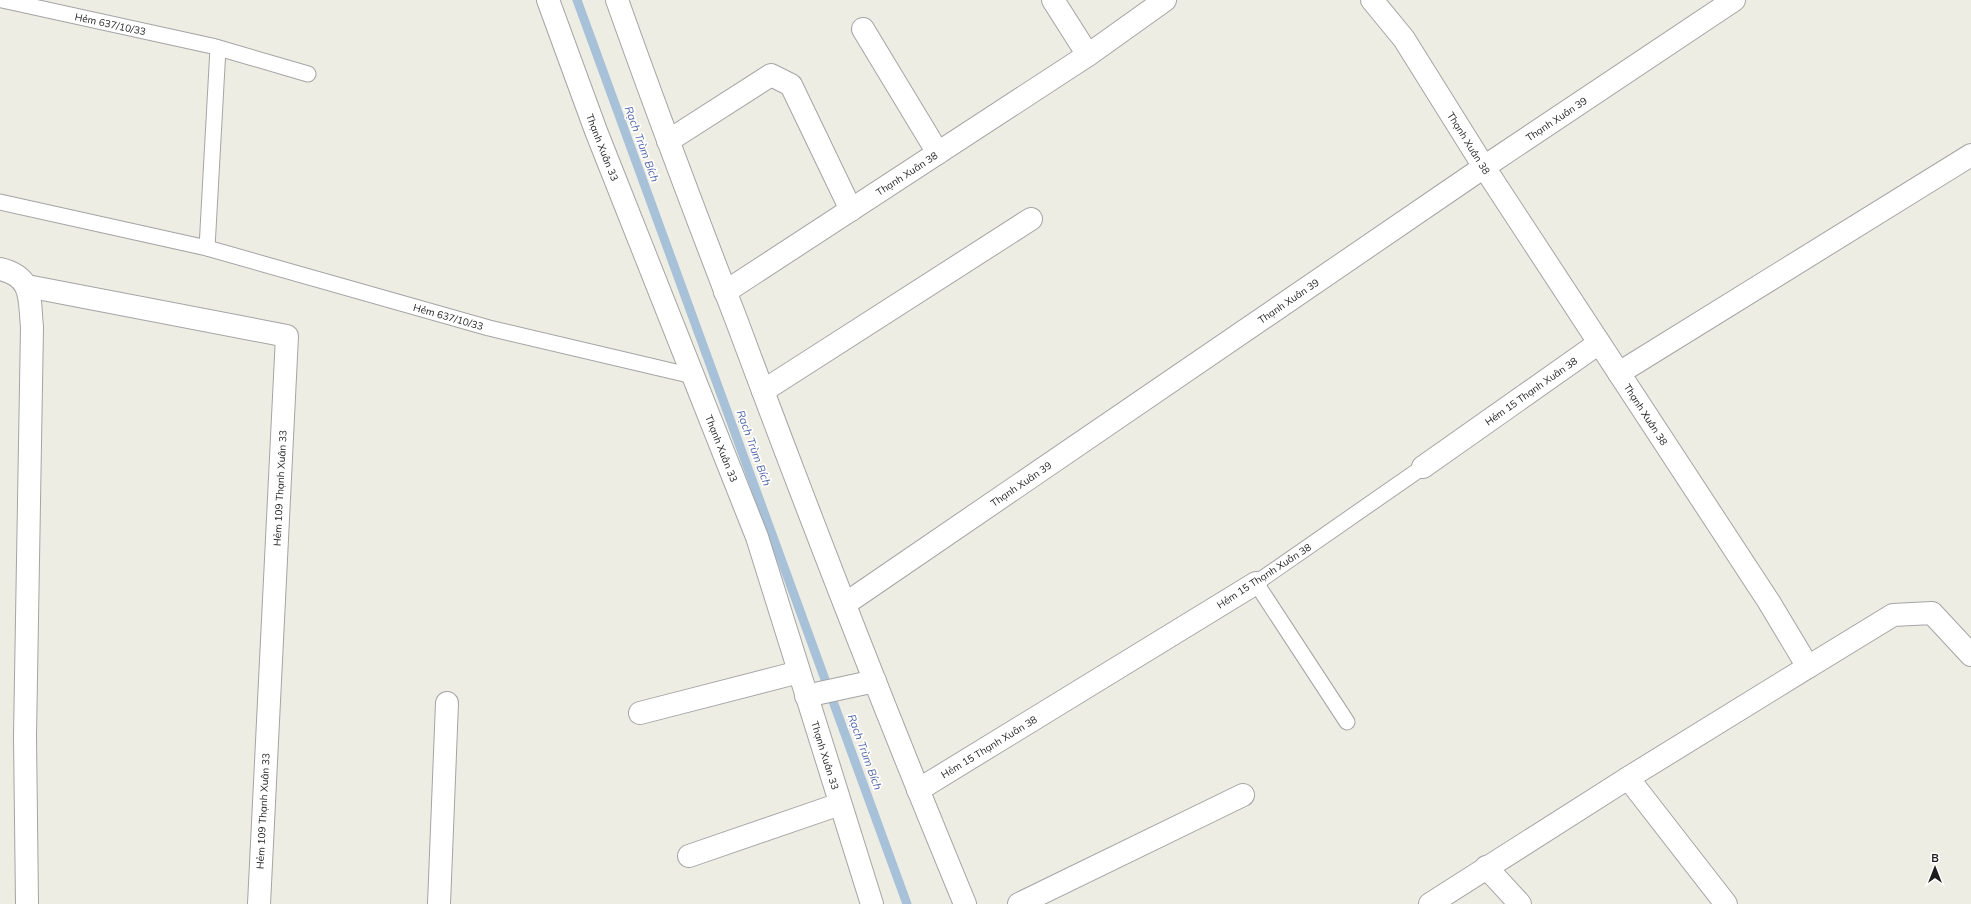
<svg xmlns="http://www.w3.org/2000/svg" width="1971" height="904" font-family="Mulish,sans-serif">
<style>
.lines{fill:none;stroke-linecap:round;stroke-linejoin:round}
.stream{stroke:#a7c1d9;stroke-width:9}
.lane-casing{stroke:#a4a4a4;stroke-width:17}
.street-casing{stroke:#a4a4a4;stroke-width:24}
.lane{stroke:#fff;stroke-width:15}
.street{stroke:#fff;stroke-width:22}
.labels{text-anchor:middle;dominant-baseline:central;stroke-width:3.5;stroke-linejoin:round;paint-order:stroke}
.street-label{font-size:10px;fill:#1d1d1d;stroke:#fff}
.water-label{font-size:11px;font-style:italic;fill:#5065a6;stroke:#fff}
</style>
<rect width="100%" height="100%" fill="#eeede4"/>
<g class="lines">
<path class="stream" d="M577 0 907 904"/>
<g class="lane-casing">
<g id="lane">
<path id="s1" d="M2 0 212 46 308 74"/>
<path id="s2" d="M0 202 207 248 489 328 693 376"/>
<path d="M207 248 218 48"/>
<path d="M1347 722 1256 583 1423 467"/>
</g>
</g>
<g class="street-casing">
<g id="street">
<path id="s3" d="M548 0 596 131 757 537 872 904"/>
<path d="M617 0C655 107 695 213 736 319 809 515 885 711 965 904"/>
<path d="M1053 0 1088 55"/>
<path id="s4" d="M1372 0 1404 39 1484 167 1769 602 1808 667 1893 615 1932 613 1971 655"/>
<path d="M863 29 938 153"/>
<path d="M668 141 771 75 791 85 851 210"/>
<path d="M0 269C34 277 29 299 32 327L25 736 27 904"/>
<path d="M27 286 287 336 259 904"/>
<path id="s5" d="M725 292 1088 55 1165 0"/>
<path d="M1619 373 1971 155"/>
<path d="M763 391 1031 219"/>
<path id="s6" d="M1423 467 1599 343"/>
<path id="s7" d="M845 604 1484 167 1734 0"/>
<path d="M806 696 875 681"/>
<path d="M640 713 799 672"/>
<path d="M1628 778 1726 904"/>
<path id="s8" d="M918 790 1256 583"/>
<path d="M689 856 840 804"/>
<path d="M1486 867 1520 904"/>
<path d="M439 904 447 703"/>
<path d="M1019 904 1243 795"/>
<path d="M1430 904 1628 778 1808 667"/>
</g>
</g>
<use href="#lane" class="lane"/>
<use href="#street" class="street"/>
</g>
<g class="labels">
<g class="street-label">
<text stroke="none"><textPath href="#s1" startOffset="111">Hẻm 637/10/33</textPath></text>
<text stroke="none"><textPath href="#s7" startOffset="861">Thạnh Xuân 39</textPath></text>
<text stroke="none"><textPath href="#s4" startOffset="173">Thạnh Xuân 38</textPath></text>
<text stroke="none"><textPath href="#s3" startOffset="157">Thạnh Xuân 33</textPath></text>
<text stroke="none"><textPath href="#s5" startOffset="217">Thạnh Xuân 38</textPath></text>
<text stroke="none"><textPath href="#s7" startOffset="537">Thạnh Xuân 39</textPath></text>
<text stroke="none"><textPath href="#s2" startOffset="463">Hẻm 637/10/33</textPath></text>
<text stroke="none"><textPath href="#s6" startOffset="132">Hẻm 15 Thạnh Xuân 38</textPath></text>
<text stroke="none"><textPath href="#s4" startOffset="497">Thạnh Xuân 38</textPath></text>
<text stroke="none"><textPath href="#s3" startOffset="481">Thạnh Xuân 33</textPath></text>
<text stroke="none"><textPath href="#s7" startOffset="213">Thạnh Xuân 39</textPath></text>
<text transform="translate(280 488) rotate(-87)">Hẻm 109 Thạnh Xuân 33</text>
<text transform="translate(1264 576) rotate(-33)">Hẻm 15 Thạnh Xuân 38</text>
<text stroke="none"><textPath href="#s8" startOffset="83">Hẻm 15 Thạnh Xuân 38</textPath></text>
<text stroke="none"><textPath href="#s3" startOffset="805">Thạnh Xuân 33</textPath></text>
<text transform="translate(263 811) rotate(-87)">Hẻm 109 Thạnh Xuân 33</text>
</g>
<g class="water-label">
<text transform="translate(642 144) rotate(70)">Rạch Trùm Bích</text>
<text transform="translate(754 448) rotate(70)">Rạch Trùm Bích</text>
<text transform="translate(865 752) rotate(70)">Rạch Trùm Bích</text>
</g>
</g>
<g transform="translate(1935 868)" stroke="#ffffff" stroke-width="3" paint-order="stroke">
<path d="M0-3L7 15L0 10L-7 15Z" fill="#1d1d1d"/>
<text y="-6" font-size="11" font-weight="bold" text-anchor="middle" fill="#1d1d1d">B</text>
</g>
</svg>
